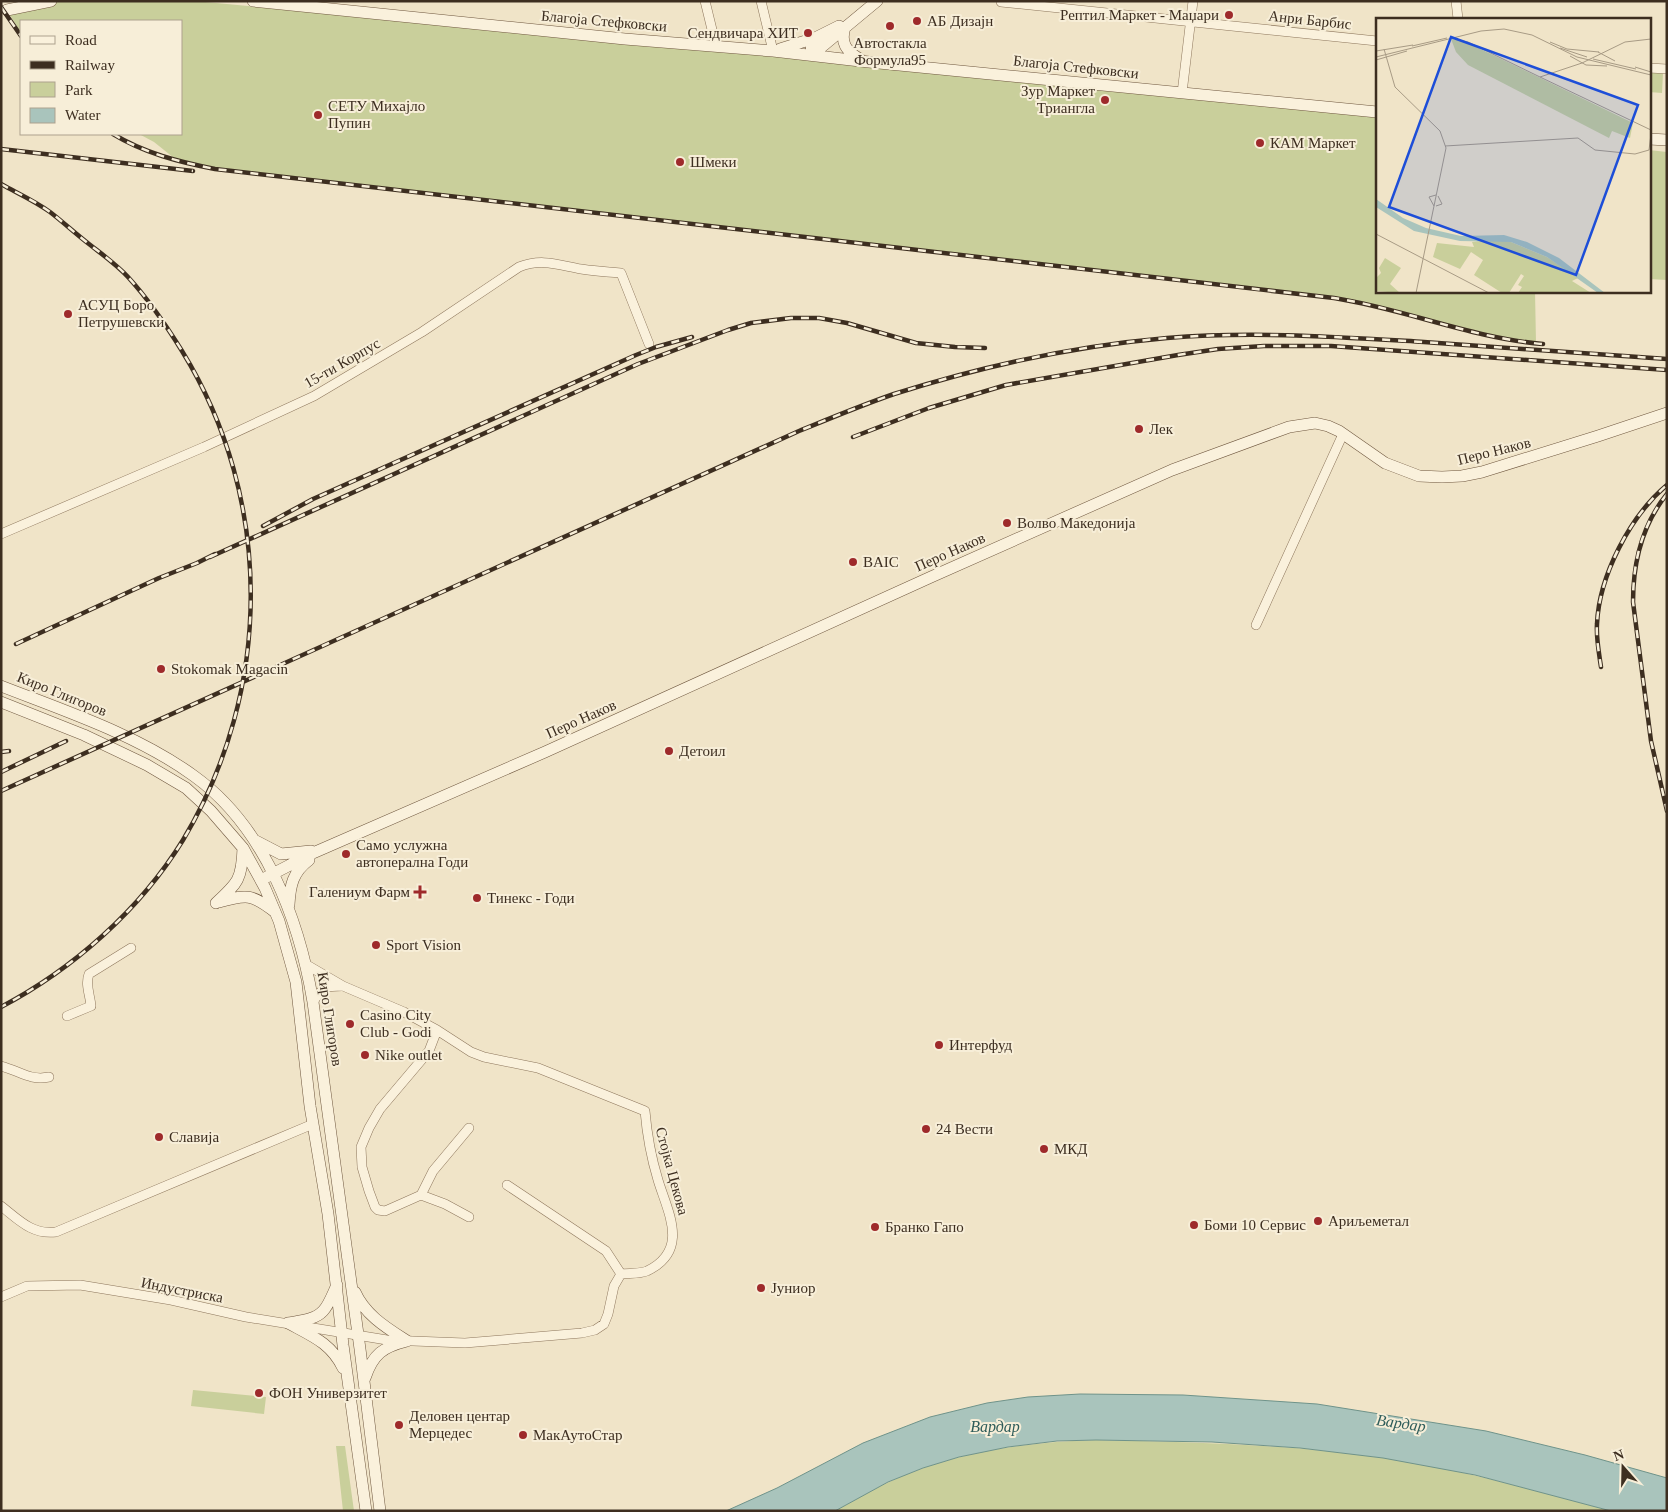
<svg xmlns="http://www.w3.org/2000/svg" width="1668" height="1512" font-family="Georgia,serif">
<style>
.green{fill:#c9cf9b}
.water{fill:#a9c4bc;stroke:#6f938a}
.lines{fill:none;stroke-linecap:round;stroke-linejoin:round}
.street-casing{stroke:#8d765c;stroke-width:10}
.secondary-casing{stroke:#6f573f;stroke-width:12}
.street{stroke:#faf1dc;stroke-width:9}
.secondary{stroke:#faf1dc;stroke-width:11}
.rail-casing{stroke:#3d2e20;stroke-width:4.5}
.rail{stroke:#f7eed8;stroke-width:2.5;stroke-dasharray:8;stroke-linecap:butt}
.poi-dot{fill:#9e2a2b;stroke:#f7eed8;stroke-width:2}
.labels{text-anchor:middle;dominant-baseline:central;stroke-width:4;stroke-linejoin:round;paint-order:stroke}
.poi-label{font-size:15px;fill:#3d2e20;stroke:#f7eed8;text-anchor:start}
.street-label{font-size:15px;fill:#3d2e20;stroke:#f7eed8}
.water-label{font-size:16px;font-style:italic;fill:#2f5d5a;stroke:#f7eed8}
.inset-road{fill:none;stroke:#a89b85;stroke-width:1}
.view{fill:#1d4ed8;fill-opacity:0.15;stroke:#1d4ed8;stroke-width:2.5}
.inset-edge{fill:none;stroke:#3d2e20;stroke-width:2.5}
</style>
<rect width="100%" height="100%" fill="#f0e4c8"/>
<path class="green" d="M51 1H195L1377 112V291H1535L1536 343 1484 335 1376 306 1334 298 260 175 215 169 179 162 154 142 139 134H181V21H21V34L7 10Z
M1649 71 1663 73 1662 93 1649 92Z
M1649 150 1667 152V280L1649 279Z
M193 1390 266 1397 264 1414 191 1406Z
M1096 1440C1192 1442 1288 1444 1383 1458 1460 1469 1536 1491 1611 1511H835C853 1501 871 1490 889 1482 954 1452 1025 1442 1096 1440Z
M336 1446H345L354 1511H343Z"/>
<path class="water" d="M1080 1394 1183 1395 1317 1404 1486 1431 1585 1455 1667 1478V1511H1611L1475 1475 1383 1458 1300 1448 1212 1442 1096 1440 1057 1441 1008 1447 959 1457 923 1468 888 1482 835 1511H726L777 1488 863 1443 930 1417 987 1403 1028 1397Z"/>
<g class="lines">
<g class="street-casing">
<path id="street" d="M705 1 716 46
M761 1 773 51
M1456 1 1458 19
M1001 2 1377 41
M1649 68 1667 69
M1182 93 1193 1
M1 534 204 447 314 396 422 332 519 267C542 258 558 265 581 269 594 271 608 272 621 273L649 344
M1256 625 1343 434
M313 1002C323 987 325 986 342 986
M67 1016 91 1006C90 995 85 984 89 974L131 948
M437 1030 429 1051 380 1109 369 1128 361 1147 362 1167 369 1191 375 1207 378 1210 385 1211 421 1195 433 1171 469 1128
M1 1066C20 1071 30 1081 49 1077
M507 1185 606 1251 621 1274
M421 1195 445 1204 469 1217
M1 1206C19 1220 32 1235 56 1232L313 1124
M1 1297 27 1286 80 1285 171 1300 246 1317 387 1340 465 1343 582 1333 595 1330 604 1324 608 1314 614 1286 621 1274C629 1273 640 1274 647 1271 690 1250 668 1213 658 1180 651 1157 647 1135 645 1111L538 1068 484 1057 471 1052 437 1030 404 1012 343 986 307 965"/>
</g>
<g class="secondary-casing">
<path id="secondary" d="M253 1 625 39 773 51 869 62 1377 112
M7 10 51 1
M845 27C840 43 846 51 860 59
M780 49 815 38
M812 55 877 1
M812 55 811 43 815 38 839 26
M1649 139 1667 140
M1 686C65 711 138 735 194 776 265 827 299 919 313 1002L360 1349 380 1511
M1 702 84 735 147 765 186 788 211 811 243 848 265 888 279 921 296 982 310 1106 328 1214 343 1345 366 1511
M256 841 281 854 311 851
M261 880 313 853 545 752 931 577 1172 470 1289 427 1315 423 1328 426 1339 431 1385 463 1419 476 1442 477 1462 476 1482 472 1598 436 1667 413
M219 902C247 894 252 894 275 912
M216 903C238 883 242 879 243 848
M289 905C290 885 293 872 309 860
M355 1292C365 1315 387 1328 407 1341
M288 1323C312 1336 331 1343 343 1368
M288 1323C299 1321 315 1320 323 1311 329 1305 333 1293 337 1285
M365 1378C373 1354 383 1347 407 1341"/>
</g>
<use href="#street" class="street"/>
<use href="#secondary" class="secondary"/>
<g class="rail-casing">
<path id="rail" d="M1 7 21 36
M113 134C144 153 179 162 215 169L1334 298C1405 309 1471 338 1543 344
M1 149 193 171
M1 184C17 193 35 201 50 212 63 222 76 234 89 244 103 255 117 265 128 277 149 300 166 325 182 351 274 500 273 690 183 840 140 910 73 969 1 1007
M853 437 929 408 1006 385 1178 355 1218 349 1264 346H1331L1667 370
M1667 494C1641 526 1633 563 1633 602L1651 741 1667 811
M263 526 313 499 636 355 656 347 692 337
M210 557 638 364 728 330 751 323 791 318H819L847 323 916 343 955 347 985 348
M16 644 159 578 197 563 215 554
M1601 667C1599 653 1596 638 1597 624 1599 576 1630 516 1667 485
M1 752 9 751
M1 772 66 741
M1 791 799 431C831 418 862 405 894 394 983 366 1074 346 1167 338 1253 331 1338 337 1424 342 1505 348 1586 353 1667 359"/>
</g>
<use href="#rail" class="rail"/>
</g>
<g class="poi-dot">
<circle cx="1229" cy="15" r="5"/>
<circle cx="917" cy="21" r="5"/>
<circle cx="890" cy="26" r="5"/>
<circle cx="808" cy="33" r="5"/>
<circle cx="1105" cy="100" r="5"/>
<circle cx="318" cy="115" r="5"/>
<circle cx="1260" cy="143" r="5"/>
<circle cx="680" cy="162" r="5"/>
<circle cx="68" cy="314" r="5"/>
<circle cx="1139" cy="429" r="5"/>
<circle cx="1007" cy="523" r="5"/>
<circle cx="853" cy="562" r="5"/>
<circle cx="161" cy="669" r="5"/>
<circle cx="669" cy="751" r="5"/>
<circle cx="346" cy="854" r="5"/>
<path d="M417.5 884.5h5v5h5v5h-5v5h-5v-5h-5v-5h5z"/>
<circle cx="477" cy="898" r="5"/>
<circle cx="376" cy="945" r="5"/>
<circle cx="350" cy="1024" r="5"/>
<circle cx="939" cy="1045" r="5"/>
<circle cx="365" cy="1055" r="5"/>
<circle cx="926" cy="1129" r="5"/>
<circle cx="159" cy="1137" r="5"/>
<circle cx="1044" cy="1149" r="5"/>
<circle cx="1318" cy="1221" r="5"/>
<circle cx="1194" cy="1225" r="5"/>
<circle cx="875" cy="1227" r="5"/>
<circle cx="761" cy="1288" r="5"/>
<circle cx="259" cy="1393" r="5"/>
<circle cx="399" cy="1425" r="5"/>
<circle cx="523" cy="1435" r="5"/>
</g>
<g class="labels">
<g class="poi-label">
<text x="1219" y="15" text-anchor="end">Рептил Маркет - Маџари</text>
<text x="927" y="21">АБ Дизајн</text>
<text x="798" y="33" text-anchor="end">Сендвичара ХИТ</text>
<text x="890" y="43" text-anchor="middle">Автостакла<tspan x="890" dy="17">Формула95</tspan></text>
<text x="1095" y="91" text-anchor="end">Зур Маркет<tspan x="1095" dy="17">Триангла</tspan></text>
<text x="328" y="106">СЕТУ Михајло<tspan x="328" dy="17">Пупин</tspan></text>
<text x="1270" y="143">КАМ Маркет</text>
<text x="690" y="162">Шмеки</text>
<text x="78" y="305">АСУЦ Боро<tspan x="78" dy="17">Петрушевски</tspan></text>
<text x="1149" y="429">Лек</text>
<text x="1017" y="523">Волво Македонија</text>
<text x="863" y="562">BAIC</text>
<text x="171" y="669">Stokomak Magacin</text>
<text x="679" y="751">Детоил</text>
<text x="356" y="845">Само услужна<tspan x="356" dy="17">автоперална Годи</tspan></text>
<text x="410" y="892" text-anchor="end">Галениум Фарм</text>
<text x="487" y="898">Тинекс - Годи</text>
<text x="386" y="945">Sport Vision</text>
<text x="360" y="1015">Casino City<tspan x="360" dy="17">Club - Godi</tspan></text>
<text x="949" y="1045">Интерфуд</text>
<text x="375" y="1055">Nike outlet</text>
<text x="936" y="1129">24 Вести</text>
<text x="169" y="1137">Славија</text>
<text x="1054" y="1149">МКД</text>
<text x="1328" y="1221">Ариљеметал</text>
<text x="1204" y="1225">Боми 10 Сервис</text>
<text x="885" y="1227">Бранко Гапо</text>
<text x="771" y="1288">Јуниор</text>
<text x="269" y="1393">ФОН Универзитет</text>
<text x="409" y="1416">Деловен центар<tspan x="409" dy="17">Мерцедес</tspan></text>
<text x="533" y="1435">МакАутоСтар</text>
</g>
<g class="street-label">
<text transform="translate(1310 20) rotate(6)">Анри Барбис</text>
<text transform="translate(604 21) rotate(5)">Благоја Стефковски</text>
<text transform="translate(1076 67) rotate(6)">Благоја Стефковски</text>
<text transform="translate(342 363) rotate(-30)">15-ти Корпус</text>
<text transform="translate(1494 451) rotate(-14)">Перо Наков</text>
<text transform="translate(950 552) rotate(-24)">Перо Наков</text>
<text transform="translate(62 694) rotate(22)">Киро Глигоров</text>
<text transform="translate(581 719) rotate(-24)">Перо Наков</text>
<text transform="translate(330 1019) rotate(81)">Киро Глигоров</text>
<text transform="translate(672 1171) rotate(75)">Стојка Цекова</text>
<text transform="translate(182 1290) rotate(11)">Индустриска</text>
</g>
<g class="water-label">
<text transform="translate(1401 1423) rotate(8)">Вардар</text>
<text x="995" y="1426">Вардар</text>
</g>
</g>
<g transform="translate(1376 18)">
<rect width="275" height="275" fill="#f0e4c8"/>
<path d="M75 21 86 22 257 105 254 120 236 113 233 120 92 47 80 34ZM119 221 135 224 171 239 202 260 196 263 215 275H142L146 269 142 267 148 258 145 256 133 275H126L98 257 107 242 95 234 84 251 57 239 61 225 98 229 96 224ZM9 240 25 250 14 266 24 275 0 273V260L5 255 3 250Z" fill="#c9cf9b"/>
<path d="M0 181 27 200 50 210 85 218 128 217 151 224 183 240 229 275H222L171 239 135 224 84 223 38 213 0 189Z" fill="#a9c4bc"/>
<path class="inset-road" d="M79 21 92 24 164 59M174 24 191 31 223 34M36 28 71 20M184 30 211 39M8 31 19 69 64 113 70 130 40 275M0 33 37 27M222 34 239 43M194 38 210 47 231 48M0 39 105 13 128 11 156 17 201 39 275 57M217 41 260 51M0 42 31 33M259 49 275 54M164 59 275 112M164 59 206 45 249 24 275 21M69 128 202 120 219 132 259 136 273 132 275 116M58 188 53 179 60 177M60 188 66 186 62 178M0 216 113 275"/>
<path class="view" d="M75 19 262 87 200 257 13 189Z"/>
<rect width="275" height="275" class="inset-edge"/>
</g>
<rect width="1668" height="1512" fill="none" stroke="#3d2e20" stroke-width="5"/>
<rect x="20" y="20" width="162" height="115" fill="#f7eed8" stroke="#ada18e"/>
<rect x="30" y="36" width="25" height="8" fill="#faf1dc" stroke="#ada18e"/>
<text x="65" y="45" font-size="15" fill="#3d2e20">Road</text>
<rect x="30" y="61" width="25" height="8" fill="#3d2e20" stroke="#ada18e"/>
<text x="65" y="70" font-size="15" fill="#3d2e20">Railway</text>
<rect x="30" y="82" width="25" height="15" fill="#c9cf9b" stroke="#ada18e"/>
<text x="65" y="95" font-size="15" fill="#3d2e20">Park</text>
<rect x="30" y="108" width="25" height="15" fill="#a9c4bc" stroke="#ada18e"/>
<text x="65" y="120" font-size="15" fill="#3d2e20">Water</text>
<g transform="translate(1623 1467) rotate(340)" stroke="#f7eed8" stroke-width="4" paint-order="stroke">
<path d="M0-4L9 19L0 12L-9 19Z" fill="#3d2e20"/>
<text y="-8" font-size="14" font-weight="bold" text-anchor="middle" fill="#3d2e20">N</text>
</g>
</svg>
